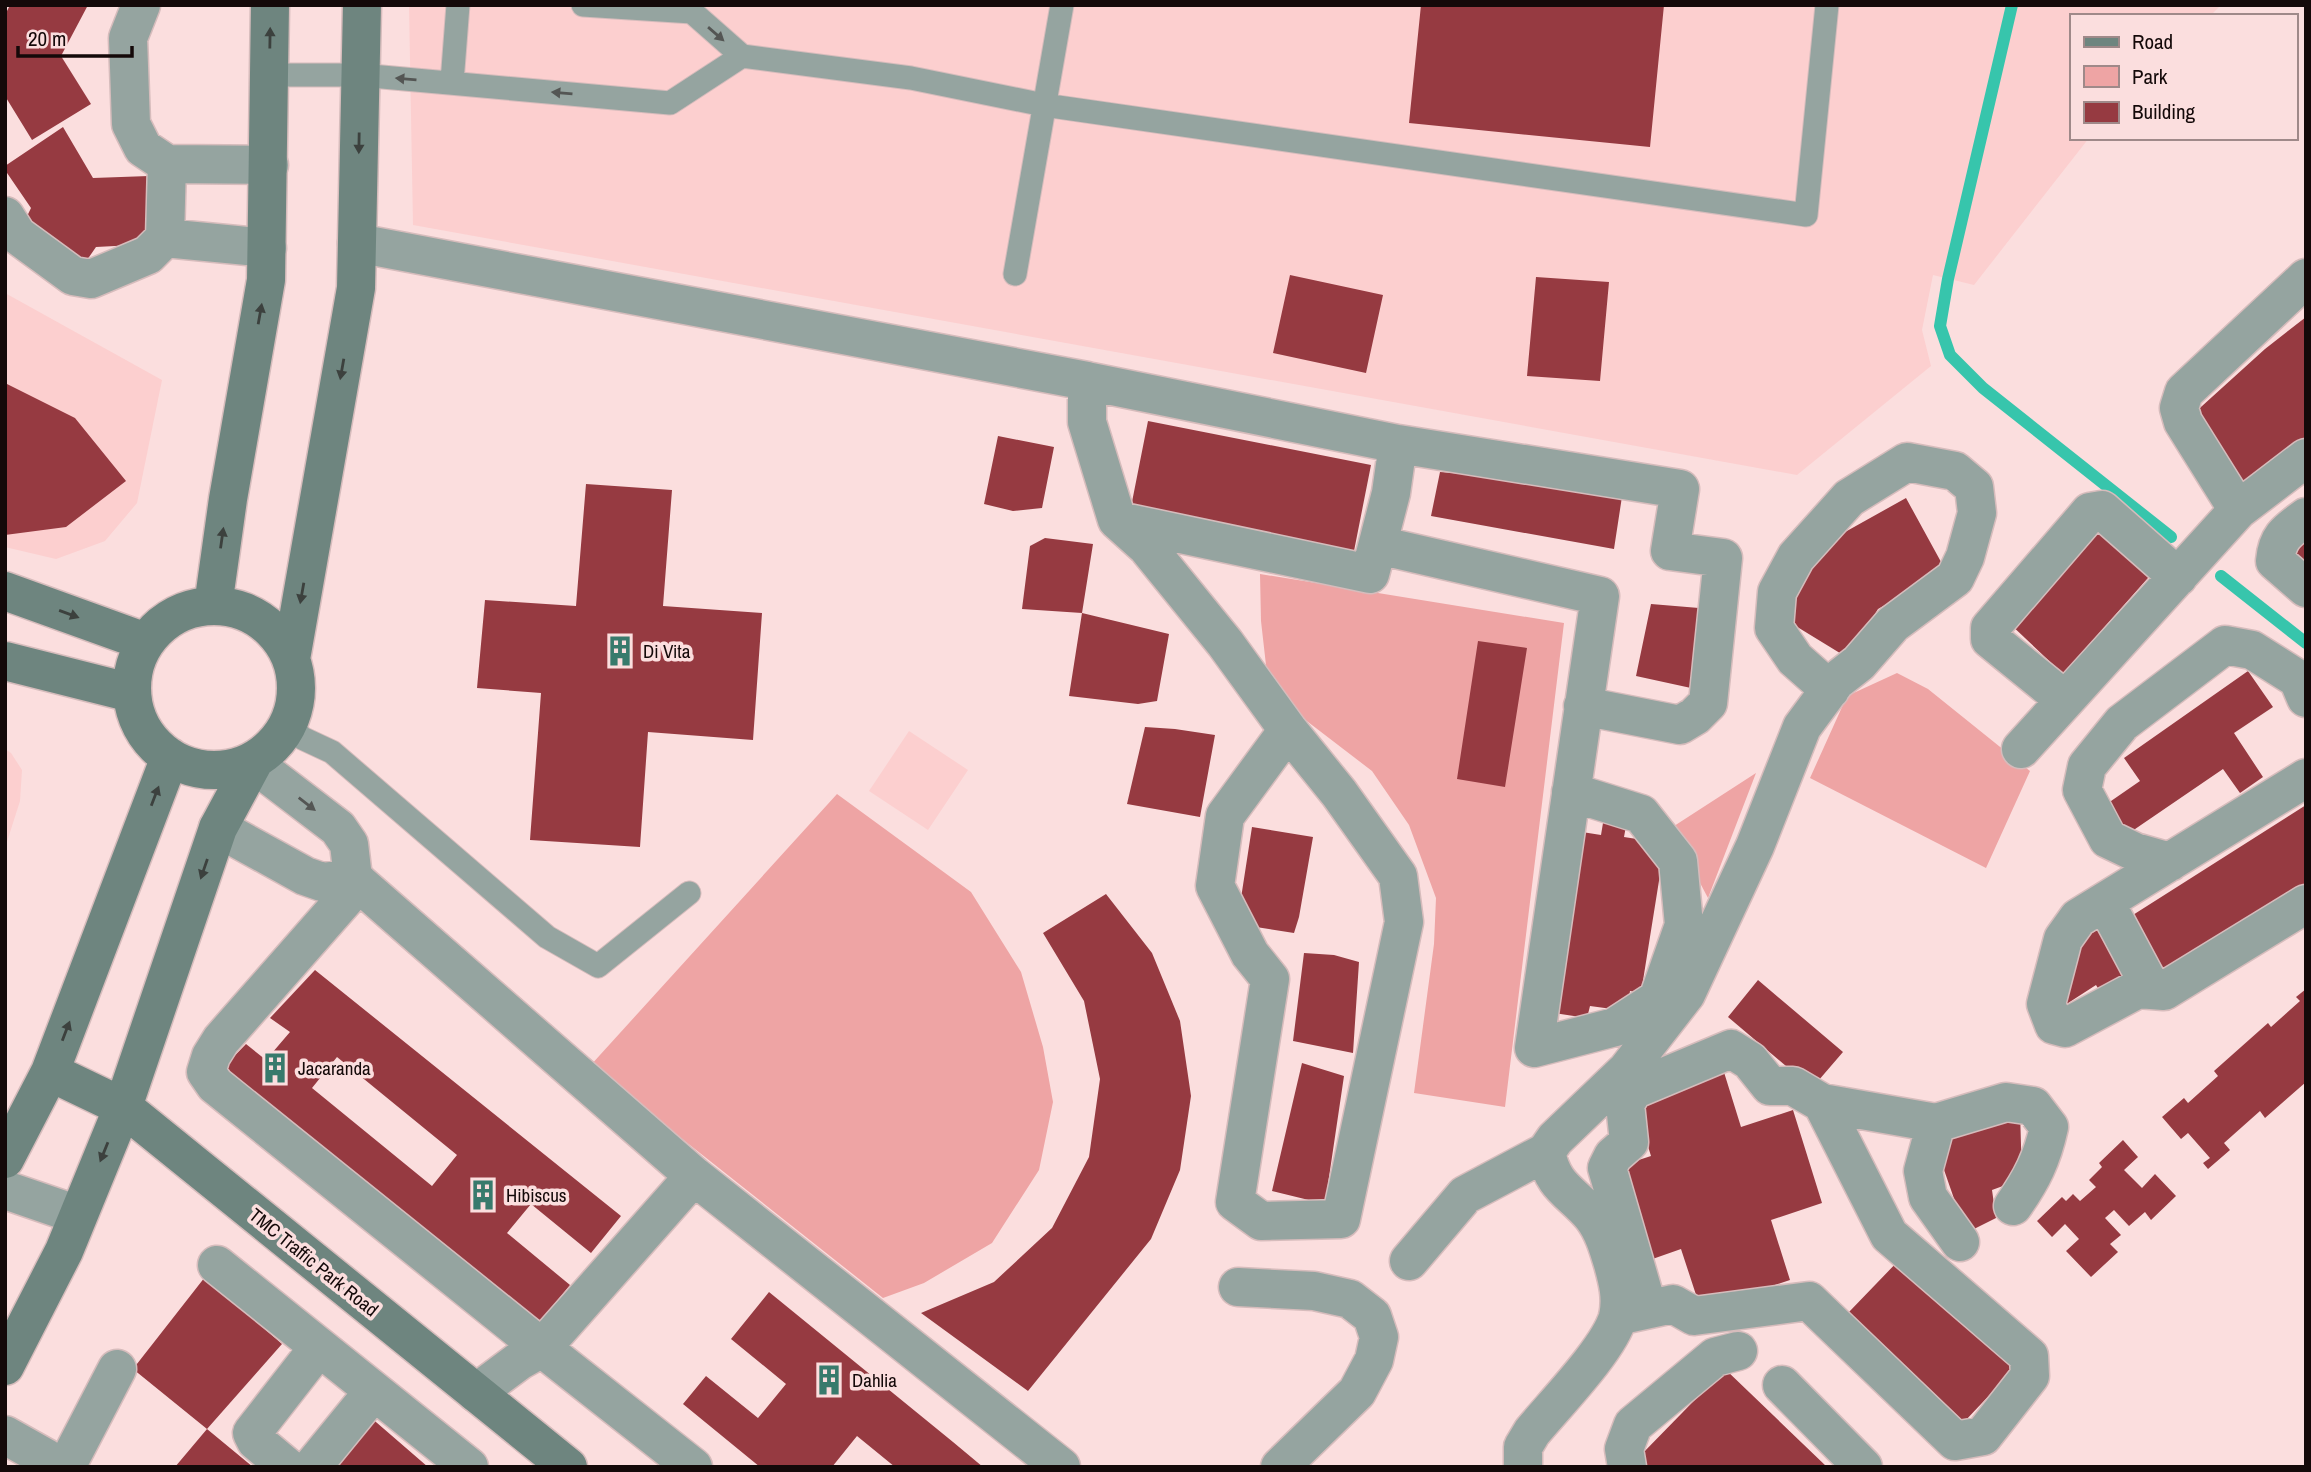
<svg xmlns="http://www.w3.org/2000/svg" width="2311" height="1472" font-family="'Archivo Narrow',sans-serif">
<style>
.built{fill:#fccfcf}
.green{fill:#eea4a4}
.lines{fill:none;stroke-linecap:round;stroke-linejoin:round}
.stream{stroke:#37c5ac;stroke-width:12}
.building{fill:#963a41;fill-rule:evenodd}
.lane-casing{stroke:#d6bcbc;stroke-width:25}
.street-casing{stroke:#d6bcbc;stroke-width:41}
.secondary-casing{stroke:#d6bcbc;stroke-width:41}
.lane{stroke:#95a4a0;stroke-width:23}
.street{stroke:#95a4a0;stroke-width:38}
.secondary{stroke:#6e857f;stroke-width:38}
.oneway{fill:#545654}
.oneway2{fill:#3c413e}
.labels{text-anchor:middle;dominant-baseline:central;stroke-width:7;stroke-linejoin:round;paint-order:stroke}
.poi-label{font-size:19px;fill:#140909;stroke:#fbdede;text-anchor:start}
.street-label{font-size:19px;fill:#140909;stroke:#fbdede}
</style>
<rect width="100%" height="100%" fill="#fbdede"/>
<path class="built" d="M409 5 1402 6 2221 5 2210 16H2071V138H2089L1974 285 1933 275 1922 330 1931 366 1797 475 413 225Z
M5 293 162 380 137 503 105 541 56 559 5 547Z
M909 731 968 770 928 830 869 791Z
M5 749 11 753 22 770 20 801 5 848Z"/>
<path class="green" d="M1260 574 1564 623 1505 1107 1414 1093 1434 944 1436 898 1409 825 1372 771 1295 712 1267 674 1261 621Z
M1897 673 1928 689 2030 771 1986 868 1810 778 1847 696Z
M1756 773 1708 898 1671 828Z
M837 794 971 892 1021 972 1043 1047 1053 1102 1039 1170 992 1243 924 1283 883 1298 590 1066Z"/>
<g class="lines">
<path class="stream" d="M2012 5 1948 279 1940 326 1950 355 1983 388 2171 537
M2221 576 2306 643"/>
</g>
<path class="building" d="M10 5H88L61 56 91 104 32 140 5 96V15Z
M1421 5H1664L1650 147 1409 123Z
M63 127 93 178 149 176 153 244 96 247 78 273 20 231 31 208 5 170V166Z
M1290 275 1383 295 1366 373 1273 353Z
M1536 277 1609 282 1600 381 1527 376Z
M2306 317V450L2246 494 2191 416 2265 349Z
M5 383 75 418 126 481 66 527 5 535Z
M1148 421 1371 465 1354 551 1131 507Z
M998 436 1054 447 1042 508 1013 511 984 504Z
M1440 472 1537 480 1623 490 1614 549 1431 516Z
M586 484 672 490 663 606 762 613 753 740 648 732 640 847 530 840 541 693 477 688 485 600 576 606Z
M1906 498 1946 571 1878 609 1848 658 1781 617 1820 546Z
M2095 521 2155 570 2063 674 2007 621Z
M2306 534V559L2301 564 2288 551Z
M1045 538 1093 544 1082 613 1022 609 1030 546Z
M1651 604 1699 608 1691 688 1636 676Z
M1082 613 1169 634 1157 701 1138 704 1069 696Z
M1478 641 1527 648 1505 787 1457 779Z
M2248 671 2273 707 2234 733 2263 777 2240 793 2223 769 2119 840 2098 810 2140 781 2124 758Z
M1145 727 1175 729 1215 735 1200 817 1127 804Z
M2306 805V888L2163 981 2125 920Z
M1603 823 1626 826 1624 837 1656 842 1653 861 1662 862 1641 993 1630 991 1627 1011 1590 1006 1587 1018 1554 1013 1582 832 1601 835Z
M1252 827 1313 837 1299 917 1294 933 1237 924Z
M1106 894 1152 953 1180 1021 1191 1096 1180 1170 1151 1239 1028 1391 921 1313 994 1282 1052 1228 1089 1157 1100 1079 1084 1001 1043 933Z
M2105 925 2136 977 2102 995 2096 985 2065 1005 2062 952Z
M1304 953 1334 955 1359 962 1353 1053 1293 1041Z
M315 970 621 1216 591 1253 531 1204 507 1233 570 1285 535 1328 217 1074 246 1044 266 1060 290 1032 270 1018ZM337 1057 457 1155 432 1186 312 1088Z
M1758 980 1843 1052 1812 1088 1728 1017Z
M2306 989V1082L2265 1118 2260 1111 2224 1143 2230 1150 2208 1169 2203 1163 2210 1158 2188 1133 2181 1139 2162 1117 2184 1098 2188 1103 2218 1076 2214 1071 2268 1023 2271 1027 2300 1001 2296 997Z
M1302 1063 1344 1076 1325 1204 1272 1191Z
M1723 1069 1741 1127 1793 1110 1822 1203 1771 1220 1790 1280 1701 1310 1681 1249 1644 1262 1614 1168 1651 1156 1633 1098Z
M2020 1111 2022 1179 1992 1190 1996 1218 1966 1233 1935 1144Z
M2123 1140 2138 1157 2124 1170 2142 1188 2155 1174 2176 1196 2151 1220 2145 1212 2129 1226 2114 1210 2105 1218 2121 1235 2110 1244 2118 1252 2091 1277 2066 1251 2079 1239 2065 1224 2052 1237 2037 1221 2062 1197 2066 1201 2073 1194 2080 1201 2096 1187 2089 1180 2102 1167 2099 1163Z
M1902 1257 2016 1367 1964 1422 1849 1312Z
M205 1277 282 1344 207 1429 133 1369Z
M769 1292 953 1442 983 1467H895L857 1436 832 1467H760L683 1404 706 1376 758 1418 786 1384 731 1339Z
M1725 1369 1827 1467H1649L1639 1457Z
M369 1416 428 1467H326Z
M207 1429 253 1467H175Z"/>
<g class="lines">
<g class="lane-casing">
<path id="lane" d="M742 56 911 78 1044 105 1806 215 1827 5
M269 75H360L670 103 742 56 692 12 583 5
M452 82 458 5
M1015 274 1062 5
M288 722 302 738 332 752 547 937 598 966 689 893"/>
</g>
<g class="street-casing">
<path id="street" d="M141 5 128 38 131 124 143 148 167 164 165 238
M167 164 269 165
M5 216 17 235 73 276 91 279 148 255 165 238 267 248
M357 243 1087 381V422L1117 520 1147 547 1225 643 1288 730 1339 793 1398 876 1404 922 1341 1219 1261 1221 1235 1202 1270 979 1250 954 1215 886 1225 816 1288 730
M2306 278 2184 392 2179 408 2183 422 2238 510 2306 458
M1087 381 1398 444 1391 493 1370 574 1119 521
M1398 444 1680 489 1670 551 1723 558 1708 703 1695 716 1680 725 1583 706
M2306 517C2287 531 2277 537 2275 561L2306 588
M1378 545 1600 596 1534 1048 1615 1027 1658 999 1684 925 1678 861 1641 814 1571 792
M2065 700 1990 639V628L2090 512 2102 510 2178 577
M2021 749 2238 510
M253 763 338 828 349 844 353 878 694 1176 542 1348 519 1361 476 1393
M2306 778 2078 918 2063 939 2046 1004 2054 1025 2065 1028 2138 989 2164 991 2306 904
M218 828 305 876 322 882 353 878
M2170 862 2135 852 2108 839 2082 790 2087 766 2122 723 2225 645 2252 650 2298 679 2306 698
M359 883 221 1040 211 1056 206 1072 215 1085 542 1348 693 1467
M2105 902 2152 990
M1822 1103 1936 1123 2006 1102 2033 1106 2049 1127C2042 1159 2032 1179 2013 1206
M1936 1123 1923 1171 1928 1197 1960 1242
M694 1176 1061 1467
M5 1190 78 1215
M1409 1261 1465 1195 1546 1152
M217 1265 469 1467
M1238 1287 1314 1291 1350 1299 1372 1316 1379 1337 1374 1360 1357 1392 1280 1467
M1618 1316 1673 1304 1694 1316 1809 1301 1955 1441 1983 1436 2030 1376 2029 1356 1889 1235 1822 1103 1793 1086H1770L1750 1061 1731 1049 1633 1090 1625 1104 1629 1142 1613 1156 1607 1168 1648 1309
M1782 1385 1863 1467
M5 1435 46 1458 55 1467
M66 1467 117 1369
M287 1467 256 1441 252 1433 319 1347
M312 1467 374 1391
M1523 1467V1447L1532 1432C1555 1404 1609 1349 1618 1317 1622 1298 1618 1282 1613 1264 1608 1247 1603 1230 1592 1216 1571 1191 1553 1188 1546 1152L1555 1139 1627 1070 1686 994 1755 846 1802 727 1836 681 1859 663 1893 624 1955 578 1965 557 1977 513 1974 487 1955 471 1907 462 1849 498 1796 557 1777 592 1774 628 1795 659 1830 690
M1627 1467 1624 1449 1633 1425 1715 1357 1738 1351"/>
</g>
<g class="secondary-casing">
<path id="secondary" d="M5 591 146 642
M213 606 228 499 266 280 270 5
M132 688a82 82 0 1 1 164 0a82 82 0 1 1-164 0Z
M291 659 356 288 362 5
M5 661 132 693
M50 1072 123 1107 568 1467
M5 1159 50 1072 170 757
M5 1366 64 1251 123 1107 218 828 253 763"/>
</g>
<use href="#lane" class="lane"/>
<use href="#street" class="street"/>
<use href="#secondary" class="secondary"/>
</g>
<defs><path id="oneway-solid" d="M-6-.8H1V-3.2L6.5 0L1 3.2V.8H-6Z" transform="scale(1.75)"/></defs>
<g class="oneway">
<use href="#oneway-solid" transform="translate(716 34) rotate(41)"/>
<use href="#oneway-solid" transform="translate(406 79) rotate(-175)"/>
<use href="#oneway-solid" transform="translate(562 93) rotate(-175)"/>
<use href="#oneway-solid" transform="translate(307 804) rotate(38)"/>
</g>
<g class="oneway2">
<use href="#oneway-solid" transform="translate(270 38) rotate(-89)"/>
<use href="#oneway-solid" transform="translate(359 143) rotate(91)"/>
<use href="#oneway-solid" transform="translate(260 314) rotate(-80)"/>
<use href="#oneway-solid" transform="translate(342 369) rotate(100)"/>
<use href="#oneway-solid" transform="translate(222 538) rotate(-82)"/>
<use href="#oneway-solid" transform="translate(302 593) rotate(100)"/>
<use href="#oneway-solid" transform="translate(69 614) rotate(20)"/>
<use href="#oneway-solid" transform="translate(155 796) rotate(-69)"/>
<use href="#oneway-solid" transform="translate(204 869) rotate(109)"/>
<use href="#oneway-solid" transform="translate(66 1031) rotate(-69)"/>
<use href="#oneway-solid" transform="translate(104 1152) rotate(112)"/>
</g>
<defs>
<g id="building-bare" transform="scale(2.415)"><path d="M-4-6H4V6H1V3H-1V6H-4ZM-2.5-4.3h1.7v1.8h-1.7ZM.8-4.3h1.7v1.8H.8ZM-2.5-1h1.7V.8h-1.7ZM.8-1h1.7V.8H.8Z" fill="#387a6c" stroke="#fbdede" stroke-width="2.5" paint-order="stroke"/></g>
</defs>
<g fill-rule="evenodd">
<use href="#building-bare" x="620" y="651"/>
<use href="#building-bare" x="275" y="1068"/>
<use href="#building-bare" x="483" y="1195"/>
<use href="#building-bare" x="829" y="1380"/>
</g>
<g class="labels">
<g class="poi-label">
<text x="643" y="651">Di Vita</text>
<text x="298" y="1068">Jacaranda</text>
<text x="506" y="1195">Hibiscus</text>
<text x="852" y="1380">Dahlia</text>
</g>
<g class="street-label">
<text transform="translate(314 1262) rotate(39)">TMC Traffic Park Road</text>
</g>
</g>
<rect width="2311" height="1472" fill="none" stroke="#140909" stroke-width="14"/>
<rect x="2070" y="14" width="228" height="126" fill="#fbdede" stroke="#9f8989" stroke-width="2"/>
<rect x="2084" y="37" width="35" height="10" fill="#6e857f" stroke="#9f8989" stroke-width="2"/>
<text x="2132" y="49" font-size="21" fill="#140909">Road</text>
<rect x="2084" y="66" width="35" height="21" fill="#eea4a4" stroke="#9f8989" stroke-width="2"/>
<text x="2132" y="84" font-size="21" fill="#140909">Park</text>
<rect x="2084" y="102" width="35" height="21" fill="#963a41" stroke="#9f8989" stroke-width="2"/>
<text x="2132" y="119" font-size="21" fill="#140909">Building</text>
<path d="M18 46v10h114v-10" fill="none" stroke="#140909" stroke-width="3.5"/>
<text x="28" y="46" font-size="21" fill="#140909" stroke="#fbdede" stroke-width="5" paint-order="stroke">20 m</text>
</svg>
